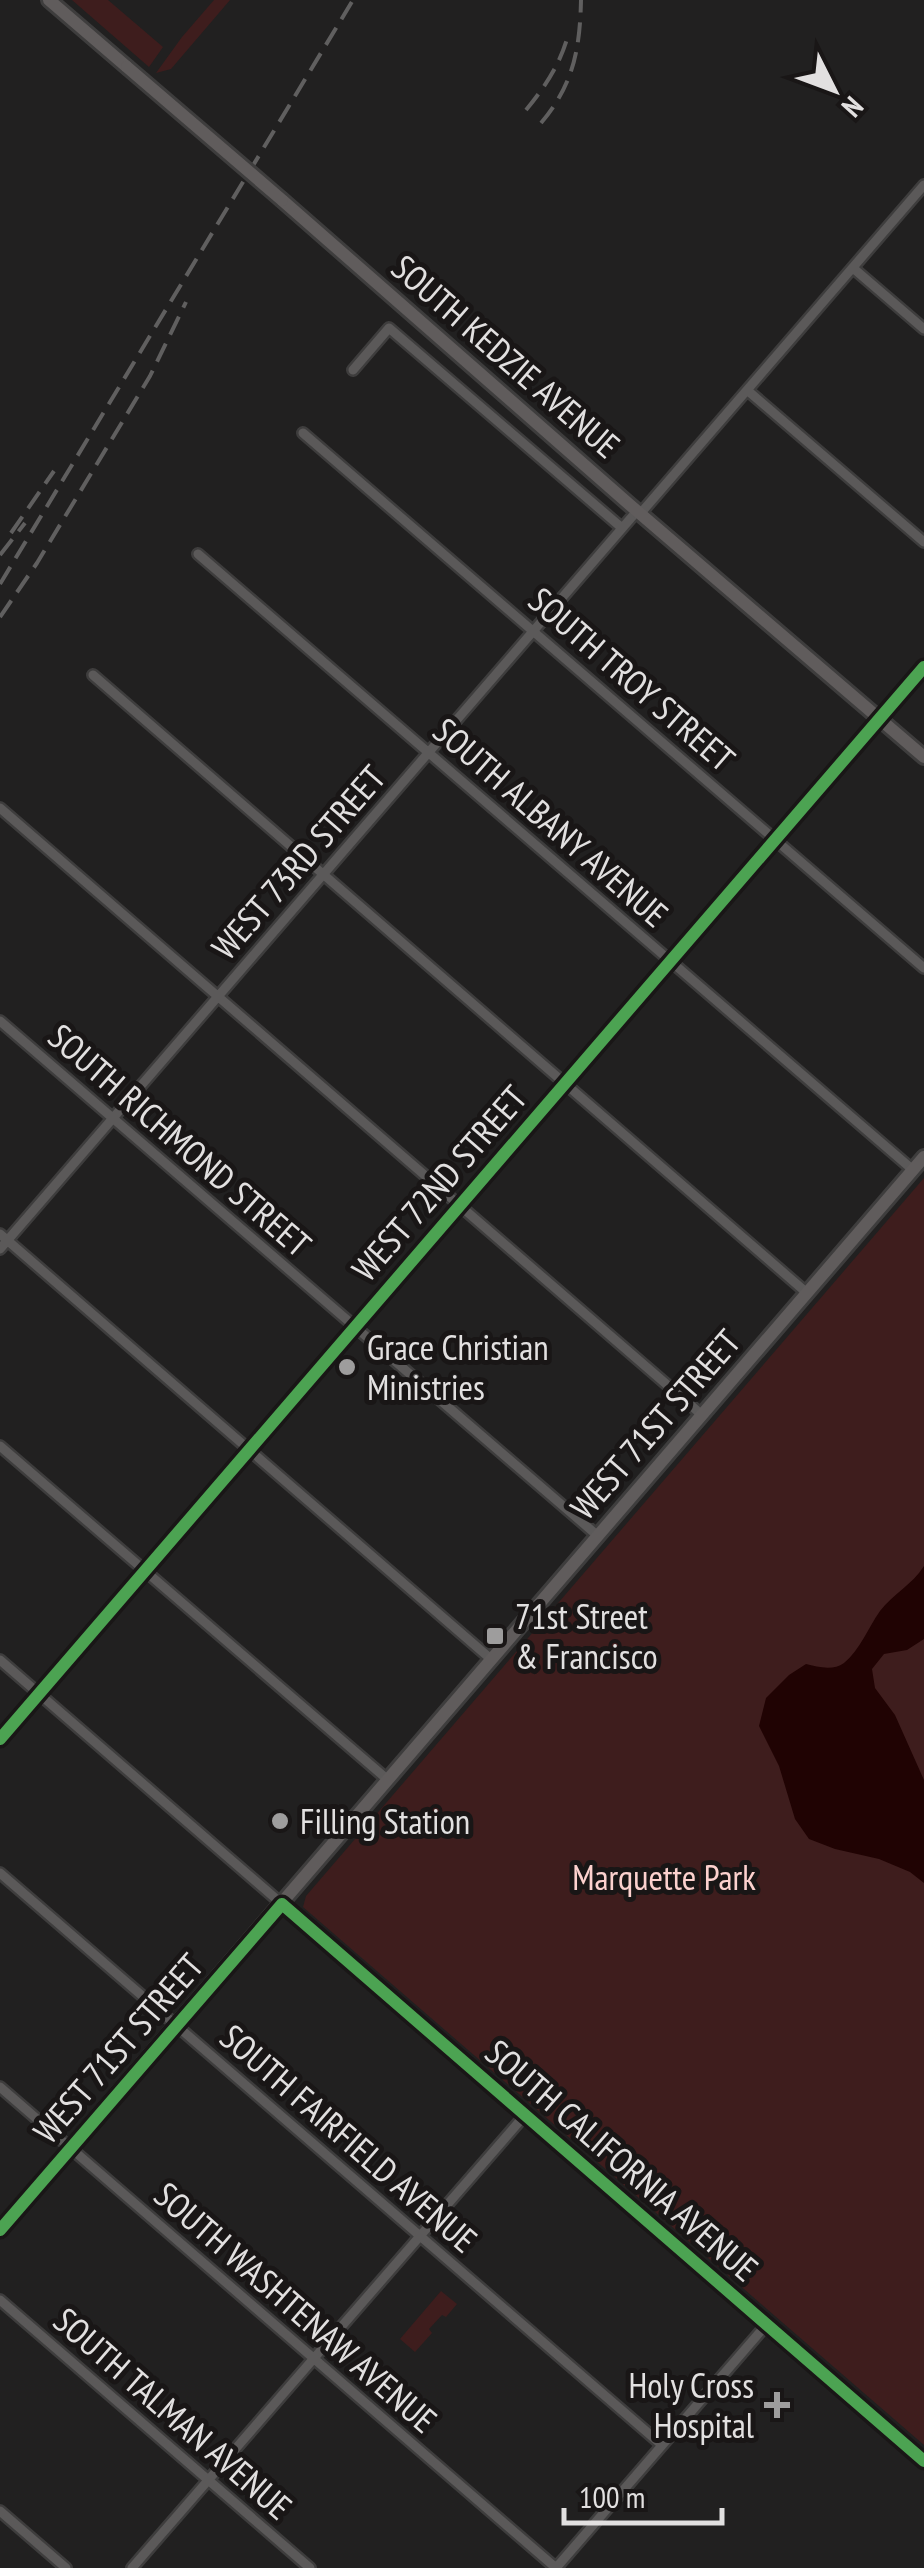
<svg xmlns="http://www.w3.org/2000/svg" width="924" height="2568" font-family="'PT Sans Narrow',sans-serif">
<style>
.green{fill:#3e1d1d}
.water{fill:#200303}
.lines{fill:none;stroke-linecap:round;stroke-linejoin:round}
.street-casing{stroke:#3e3d3d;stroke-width:14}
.secondary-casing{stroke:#3e3d3d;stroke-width:18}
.street{stroke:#5b5959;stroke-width:9}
.secondary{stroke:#605c5c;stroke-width:12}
.rail{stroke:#605f5f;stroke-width:4;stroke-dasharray:20 10;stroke-linecap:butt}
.secondary-bridge-casing{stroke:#3e3d3d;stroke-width:18;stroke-linecap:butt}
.secondary-bridge{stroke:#605c5c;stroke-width:12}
.cycleway-casing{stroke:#191616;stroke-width:19}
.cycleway{stroke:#4ca352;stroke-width:12}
.poi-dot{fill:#9e9d9d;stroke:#191616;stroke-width:4}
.labels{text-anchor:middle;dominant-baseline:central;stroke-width:10;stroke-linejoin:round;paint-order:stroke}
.street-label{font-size:35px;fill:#e2e0e0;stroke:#191616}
.poi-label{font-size:35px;fill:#e2e0e0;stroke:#191616;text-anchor:start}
.park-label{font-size:35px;fill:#fcd1ce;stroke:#191616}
</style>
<rect width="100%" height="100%" fill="#212020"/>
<path class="green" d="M72 0H108L163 47 149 67Z
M214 0H230L171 69 156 73 182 37Z
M924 1178V2445L303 1907 306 1896Z
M441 2291 457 2304 446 2317 442 2315 429 2329 432 2333 415 2352 400 2339Z"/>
<path class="water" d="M924 1566V1639L907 1650 884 1654 872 1669 875 1688 895 1715 924 1780V1883L910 1872 879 1859 835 1849 809 1839 795 1819 779 1766 759 1726 766 1698 789 1675 806 1664C818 1667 833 1671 844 1663 860 1650 868 1628 880 1611 893 1594 912 1585 924 1566Z"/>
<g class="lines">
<g class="street-casing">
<path id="street" d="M853 268 924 329
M353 370 389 328 622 528
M747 390 924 542
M303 433 924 968
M640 514 924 185
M198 554 913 1170
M93 675 807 1293
M0 808 702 1415
M0 1021 598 1536
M0 1234 492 1660
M0 1249 637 511
M0 1446 388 1780
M0 1660 282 1904
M0 1739 924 667
M0 1873 662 2445
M0 2087 556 2568 767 2324
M0 2300 310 2568
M0 2511 66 2568
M132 2568 525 2115"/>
</g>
<g class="secondary-casing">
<path id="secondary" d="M49 0 127 67
M282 200 630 505 924 757
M282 1904 924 2461
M0 2230 924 1157"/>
</g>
<use href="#street" class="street"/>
<use href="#secondary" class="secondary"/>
<path class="rail" d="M526 110C544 88 559 66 567 39
M541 123C573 85 580 50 581 0
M11 533 54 471
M0 555 25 523
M0 584 353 0
M0 617 37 563 150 376 186 302"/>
<g class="secondary-bridge-casing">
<path id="secondary-bridge" d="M127 67 282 200"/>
</g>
<use href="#secondary-bridge" class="secondary-bridge"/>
<g class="cycleway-casing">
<path id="cycleway" d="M0 1739 924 667
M0 2230 282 1904 924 2461"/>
</g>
<use href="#cycleway" class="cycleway"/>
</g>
<g class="poi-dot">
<circle cx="347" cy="1367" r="10"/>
<rect x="485" y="1626" width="20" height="20" rx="5"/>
<circle cx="280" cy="1821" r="10"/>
<path d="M772 2390h10v10h10v10h-10v10h-10v-10h-10v-10h10z"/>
</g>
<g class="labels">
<g class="street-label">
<text transform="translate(506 356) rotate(41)">SOUTH KEDZIE AVENUE</text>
<text transform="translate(632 679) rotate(41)">SOUTH TROY STREET</text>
<text transform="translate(551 822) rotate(41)">SOUTH ALBANY AVENUE</text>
<text transform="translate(298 862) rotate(-49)">WEST 73RD STREET</text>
<text transform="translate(180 1140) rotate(41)">SOUTH RICHMOND STREET</text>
<text transform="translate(439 1183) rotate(-49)">WEST 72ND STREET</text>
<text transform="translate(655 1424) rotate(-49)">WEST 71ST STREET</text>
<text transform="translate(118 2048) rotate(-49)">WEST 71ST STREET</text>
<text transform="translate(349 2138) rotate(41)">SOUTH FAIRFIELD AVENUE</text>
<text transform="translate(622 2160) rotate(41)">SOUTH CALIFORNIA AVENUE</text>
<text transform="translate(296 2307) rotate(41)">SOUTH WASHTENAW AVENUE</text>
<text transform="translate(173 2413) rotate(41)">SOUTH TALMAN AVENUE</text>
</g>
<g class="poi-label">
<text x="367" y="1347">Grace Christian<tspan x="367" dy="40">Ministries</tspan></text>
<text x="515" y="1616">71st Street<tspan x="515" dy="40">&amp; Francisco</tspan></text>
<text x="300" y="1821">Filling Station</text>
<text x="754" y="2385" text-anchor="end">Holy Cross<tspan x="754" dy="40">Hospital</tspan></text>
</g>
<g class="park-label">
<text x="664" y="1877">Marquette Park</text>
</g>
</g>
<g transform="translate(834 90) rotate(132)" stroke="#191616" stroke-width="8" paint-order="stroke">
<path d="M0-8L18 38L0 25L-18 38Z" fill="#e2e0e0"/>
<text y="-15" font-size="28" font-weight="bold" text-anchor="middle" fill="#e2e0e0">N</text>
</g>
<path d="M564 2508v15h158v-15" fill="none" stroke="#e2e0e0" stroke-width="5"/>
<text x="579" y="2508" font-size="30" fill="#e2e0e0" stroke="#191616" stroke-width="8" paint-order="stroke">100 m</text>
</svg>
